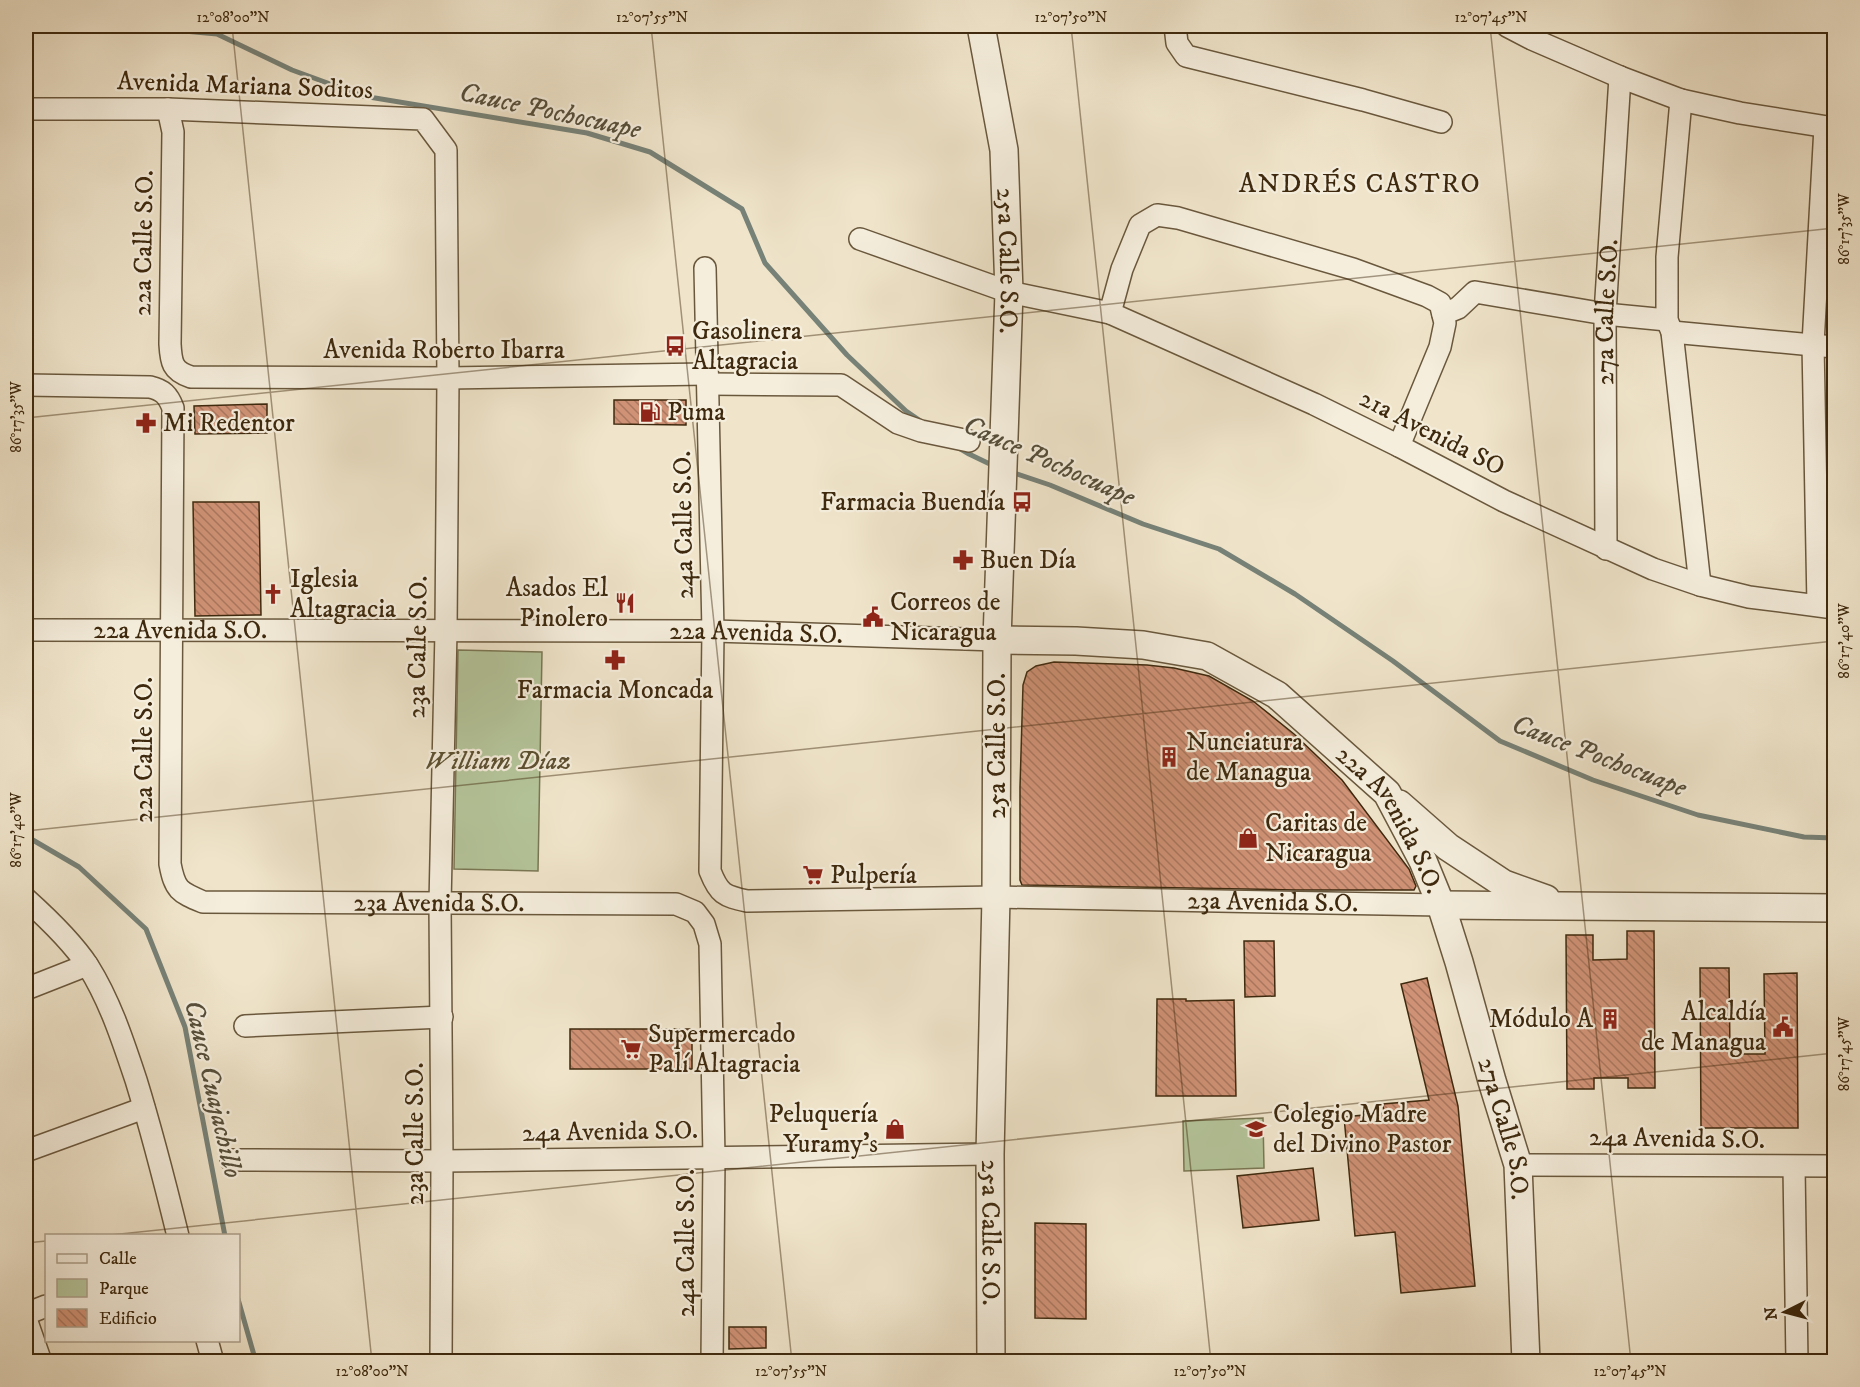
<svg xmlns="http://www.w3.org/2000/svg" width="1860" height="1387" font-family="'IM FELL DW Pica',serif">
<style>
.green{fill:#b5c59b;stroke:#7a7754;stroke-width:1.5}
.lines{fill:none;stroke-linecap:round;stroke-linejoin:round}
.stream{stroke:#778278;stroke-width:5}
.building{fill:url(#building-back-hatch);stroke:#3e290e;stroke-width:1.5}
.minor-casing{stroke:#6a583d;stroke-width:24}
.tertiary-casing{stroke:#6a583d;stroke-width:30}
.minor{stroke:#f5eedd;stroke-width:21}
.tertiary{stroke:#f5eedd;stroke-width:27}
.ticks{fill:none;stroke:#3e290e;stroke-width:1.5;stroke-opacity:0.45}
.labels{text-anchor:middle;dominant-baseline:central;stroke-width:4.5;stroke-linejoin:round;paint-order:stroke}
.street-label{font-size:26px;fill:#3e290e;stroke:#f5eedd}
.poi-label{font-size:26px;fill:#3e290e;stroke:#f5eedd;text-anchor:start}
.park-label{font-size:26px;font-style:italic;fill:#5c5031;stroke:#f5eedd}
.water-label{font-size:27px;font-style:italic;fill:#564e3a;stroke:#f5eedd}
.neighbourhood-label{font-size:27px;letter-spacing:1.5px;fill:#3e290e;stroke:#f5eedd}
.neatline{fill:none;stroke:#3e290e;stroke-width:2}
.ticks-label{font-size:15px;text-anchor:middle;fill:#3e290e}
</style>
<defs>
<pattern id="building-back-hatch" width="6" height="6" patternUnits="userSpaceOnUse" patternTransform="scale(1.5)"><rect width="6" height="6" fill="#d09276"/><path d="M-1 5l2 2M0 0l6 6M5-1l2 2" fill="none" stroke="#aa775f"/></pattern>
</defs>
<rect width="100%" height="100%" fill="#f0e5cb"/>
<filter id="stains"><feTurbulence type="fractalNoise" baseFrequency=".00333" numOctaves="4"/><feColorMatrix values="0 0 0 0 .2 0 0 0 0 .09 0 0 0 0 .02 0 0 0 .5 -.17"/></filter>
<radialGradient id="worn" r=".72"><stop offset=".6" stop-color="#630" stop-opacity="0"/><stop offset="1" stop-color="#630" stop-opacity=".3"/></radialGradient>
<path class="green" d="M458 650 542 652 538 871 454 869Z
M1263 1118 1264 1168 1184 1171 1183 1121Z"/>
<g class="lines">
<path class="stream" d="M129 26 217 34 292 70 363 96 587 133 650 152 742 209 765 263 847 355 906 411 922 422
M959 448 969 454 996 467
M1011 472 1050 485 1143 524 1219 549 1295 594 1393 661 1500 741 1593 780 1698 815 1804 837 1834 838
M26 836 79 867 146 929 185 1027 225 1236
M238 1299 256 1362"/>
</g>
<path class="building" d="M614 400H686V425L614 424Z
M267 404V433L195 434 194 406Z
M193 502H259L261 615 195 616Z
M1054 662 1147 665 1174 668 1209 676 1253 701 1294 734 1342 780 1409 869 1416 886 1414 890H1296L1022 885 1020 880V787L1023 685 1027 672 1036 666Z
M1627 931H1654L1655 1088H1628V1078H1594V1089H1567L1566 935H1593V960L1627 959Z
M1244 941H1274L1275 996 1245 997Z
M1700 968H1729L1730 1054H1765L1764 974 1797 973 1798 1128H1701Z
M1427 978 1458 1106 1475 1286 1401 1293 1395 1232 1355 1236 1344 1117 1384 1113 1383 1104 1429 1100 1401 984Z
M1157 999H1186V1001L1234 1000 1236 1096H1156Z
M570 1029H692V1069H570Z
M1313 1168 1319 1220 1243 1228 1237 1176Z
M1035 1223 1086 1224V1319L1035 1318Z
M729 1327H766V1348L729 1349Z"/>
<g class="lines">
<g class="minor-casing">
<g id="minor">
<path d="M1175 26 1177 43 1186 56 1363 100 1441 122"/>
<path d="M1507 26 1532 39 1620 77 1681 100 1740 113 1834 128"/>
<path d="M1681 100 1667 257V320L1672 332 1700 585"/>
<path d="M26 109H168L423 119 446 150 448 378 446 631 440 904 442 1161 441 1362"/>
<path d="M168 109 173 132 170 344C171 362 172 371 191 377L448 378 707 374"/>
<path d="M860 239 1009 292 1110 313 1314 404 1399 446 1504 501 1653 569 1700 585 1749 597 1834 608"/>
<path id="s1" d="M705 268 713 631 710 871C719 894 724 896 747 901L996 897 1441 905"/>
<path d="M1110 313 1122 269 1140 225 1157 215 1178 218 1353 269 1427 296 1440 303 1445 323 1440 347 1399 446"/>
<path d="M1443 314 1458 308 1475 292 1605 314 1667 320"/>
<path d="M1672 332 1834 347"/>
<path d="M708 384 841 385 898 423 921 431 969 441"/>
<path id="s2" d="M26 385 150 387C163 390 168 395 173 408L170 864C175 890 179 892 203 902L676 904 695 912 704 924 710 944 714 1158 712 1362"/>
<path id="s3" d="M1606 549 1605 314 1620 77"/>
<path d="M1818 605 1813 344 1825 127"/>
<path id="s4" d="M26 630 713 631 997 640"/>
<path d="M26 899C46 917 73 943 88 966 110 1001 123 1041 136 1080 152 1132 165 1183 178 1236"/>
<path d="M26 989 87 965"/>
<path d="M245 1026 442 1017"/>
<path d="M26 1151 144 1108"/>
<path d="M231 1160 442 1161 990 1154"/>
<path d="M1518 1165 1834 1166"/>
<path d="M1794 1167 1797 1362"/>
<path d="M26 1314 46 1306"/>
<path d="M26 1319 41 1362"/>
<path d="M207 1340 213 1362"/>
</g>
</g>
<g class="tertiary-casing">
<g id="tertiary">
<path id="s5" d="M981 26 1004 150 1009 292 997 640 996 897 990 1154 991 1362"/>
<path id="s6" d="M997 640 1076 641 1143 645 1207 656 1277 695 1387 793 1423 861 1441 905 1459 962 1492 1081 1518 1165 1526 1362"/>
<path d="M1399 804 1448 847 1504 884 1546 899"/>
<path d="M1441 905 1834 908"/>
</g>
</g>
<use href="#minor" class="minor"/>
<use href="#tertiary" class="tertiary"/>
</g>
<path class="ticks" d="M232 26 372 1362M651 26 792 1362M1071 26 1211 1362M1490 26 1631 1362M26 418 1834 228M26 831 1834 641M101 1236 1834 1053M26 1243 46 1241"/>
<defs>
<g id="bus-bare" transform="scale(1.62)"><path d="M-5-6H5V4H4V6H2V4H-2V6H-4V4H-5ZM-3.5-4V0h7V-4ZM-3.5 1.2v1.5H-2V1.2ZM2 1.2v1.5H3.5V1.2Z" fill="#8f2418" stroke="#f5eedd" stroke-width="2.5" paint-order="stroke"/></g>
<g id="fuel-bare" transform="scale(1.62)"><path d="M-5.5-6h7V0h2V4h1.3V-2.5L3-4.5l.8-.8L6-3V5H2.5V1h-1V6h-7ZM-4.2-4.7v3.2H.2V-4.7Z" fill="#8f2418" stroke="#f5eedd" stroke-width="2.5" paint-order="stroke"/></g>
<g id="pharmacy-bare" transform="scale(1.62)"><path d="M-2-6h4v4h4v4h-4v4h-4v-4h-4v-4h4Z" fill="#8f2418" stroke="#f5eedd" stroke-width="2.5" paint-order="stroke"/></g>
<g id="church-bare" transform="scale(1.62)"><path d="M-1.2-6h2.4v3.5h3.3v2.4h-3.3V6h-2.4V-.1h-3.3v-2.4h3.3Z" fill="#8f2418" stroke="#f5eedd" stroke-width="2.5" paint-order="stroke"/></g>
<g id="restaurant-bare" transform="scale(1.62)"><path d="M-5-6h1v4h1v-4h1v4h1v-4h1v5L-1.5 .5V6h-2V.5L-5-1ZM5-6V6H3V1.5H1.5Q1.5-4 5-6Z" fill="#8f2418" stroke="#f5eedd" stroke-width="2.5" paint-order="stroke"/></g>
<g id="civic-bare" transform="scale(1.62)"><path d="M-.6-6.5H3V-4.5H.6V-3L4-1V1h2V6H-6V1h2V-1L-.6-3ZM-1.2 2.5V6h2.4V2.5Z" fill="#8f2418" stroke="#f5eedd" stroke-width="2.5" paint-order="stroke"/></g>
<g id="building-bare" transform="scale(1.62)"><path d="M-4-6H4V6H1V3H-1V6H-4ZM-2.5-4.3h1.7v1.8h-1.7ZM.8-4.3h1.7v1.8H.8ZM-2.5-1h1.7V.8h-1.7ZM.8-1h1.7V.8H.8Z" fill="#8f2418" stroke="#f5eedd" stroke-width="2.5" paint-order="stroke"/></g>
<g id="shop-bare" transform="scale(1.62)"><path d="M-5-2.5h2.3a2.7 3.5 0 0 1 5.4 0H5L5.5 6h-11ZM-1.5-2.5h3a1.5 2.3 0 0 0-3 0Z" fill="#8f2418" stroke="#f5eedd" stroke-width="2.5" paint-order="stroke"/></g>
<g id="supermarket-bare" transform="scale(1.62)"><path d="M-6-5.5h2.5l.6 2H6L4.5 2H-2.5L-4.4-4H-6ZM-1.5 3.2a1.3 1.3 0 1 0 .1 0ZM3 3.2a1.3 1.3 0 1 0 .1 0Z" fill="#8f2418" stroke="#f5eedd" stroke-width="2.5" paint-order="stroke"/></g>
<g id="school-bare" transform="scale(1.62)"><path d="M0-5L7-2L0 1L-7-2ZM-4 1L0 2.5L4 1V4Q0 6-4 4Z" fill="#8f2418" stroke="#f5eedd" stroke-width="2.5" paint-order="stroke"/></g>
</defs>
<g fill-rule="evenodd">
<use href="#bus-bare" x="675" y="346"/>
<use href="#fuel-bare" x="650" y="412"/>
<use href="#pharmacy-bare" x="146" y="423"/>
<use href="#bus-bare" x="1022" y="502"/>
<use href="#pharmacy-bare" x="963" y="560"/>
<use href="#church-bare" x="273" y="594"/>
<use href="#restaurant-bare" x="625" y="603"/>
<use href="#civic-bare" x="873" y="617"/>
<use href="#pharmacy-bare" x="615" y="660"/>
<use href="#building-bare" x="1169" y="757"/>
<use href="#shop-bare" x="1248" y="838"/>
<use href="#supermarket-bare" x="813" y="875"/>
<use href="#building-bare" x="1610" y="1019"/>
<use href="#civic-bare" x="1783" y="1027"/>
<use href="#supermarket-bare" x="631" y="1049"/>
<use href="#shop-bare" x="895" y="1129"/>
<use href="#school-bare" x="1256" y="1129"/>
</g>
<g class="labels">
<g class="street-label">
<text transform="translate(245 86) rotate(2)">Avenida Mariana Soditos</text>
<text transform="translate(144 243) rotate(-89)">22a Calle S.O.</text>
<text stroke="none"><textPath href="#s5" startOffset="237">25a Calle S.O.</textPath></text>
<text stroke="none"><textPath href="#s3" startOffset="237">27a Calle S.O.</textPath></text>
<text x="444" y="350">Avenida Roberto Ibarra</text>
<text transform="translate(1432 433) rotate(27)">21a Avenida SO</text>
<text transform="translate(684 525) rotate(-91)">24a Calle S.O.</text>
<text stroke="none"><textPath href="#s4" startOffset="154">22a Avenida S.O.</textPath></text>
<text stroke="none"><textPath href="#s4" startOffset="730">22a Avenida S.O.</textPath></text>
<text transform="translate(418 647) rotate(-89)">23a Calle S.O.</text>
<text transform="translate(997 746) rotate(-90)">25a Calle S.O.</text>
<text transform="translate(144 750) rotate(-90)">22a Calle S.O.</text>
<text stroke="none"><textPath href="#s6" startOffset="462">22a Avenida S.O.</textPath></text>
<text stroke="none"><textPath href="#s1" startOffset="1180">23a Avenida S.O.</textPath></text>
<text stroke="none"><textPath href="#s2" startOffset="903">23a Avenida S.O.</textPath></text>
<text stroke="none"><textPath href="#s6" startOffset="796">27a Calle S.O.</textPath></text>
<text transform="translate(610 1132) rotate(-1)">24a Avenida S.O.</text>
<text transform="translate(415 1134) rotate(-90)">23a Calle S.O.</text>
<text transform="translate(1677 1139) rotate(1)">24a Avenida S.O.</text>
<text stroke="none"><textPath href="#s5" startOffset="1209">25a Calle S.O.</textPath></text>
<text transform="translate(686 1243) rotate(-90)">24a Calle S.O.</text>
</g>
<g class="poi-label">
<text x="692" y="331">Gasolinera<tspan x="692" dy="30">Altagracia</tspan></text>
<text x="667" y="412">Puma</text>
<text x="163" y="423">Mi Redentor</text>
<text x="1005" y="502" text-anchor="end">Farmacia Buendía</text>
<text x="980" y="560">Buen Día</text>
<text x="290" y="579">Iglesia<tspan x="290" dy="30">Altagracia</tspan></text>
<text x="608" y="588" text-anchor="end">Asados El<tspan x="608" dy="30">Pinolero</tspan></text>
<text x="890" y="602">Correos de<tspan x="890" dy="30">Nicaragua</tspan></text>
<text x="615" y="690" text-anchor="middle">Farmacia Moncada</text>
<text x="1186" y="742">Nunciatura<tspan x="1186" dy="30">de Managua</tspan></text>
<text x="1265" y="823">Caritas de<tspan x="1265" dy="30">Nicaragua</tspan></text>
<text x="830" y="875">Pulpería</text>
<text x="1766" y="1012" text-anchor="end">Alcaldía<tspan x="1766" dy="30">de Managua</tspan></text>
<text x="1593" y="1019" text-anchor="end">Módulo A</text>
<text x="648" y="1034">Supermercado<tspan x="648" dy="30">Palí Altagracia</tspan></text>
<text x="878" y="1114" text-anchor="end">Peluquería<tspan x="878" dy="30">Yuramy's</tspan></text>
<text x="1273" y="1114">Colegio Madre<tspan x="1273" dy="30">del Divino Pastor</tspan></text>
</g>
<g class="park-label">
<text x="498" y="761">William Díaz</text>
</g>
<g class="water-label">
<text transform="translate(550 111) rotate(12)">Cauce Pochocuape</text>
<text transform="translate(1049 461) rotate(24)">Cauce Pochocuape</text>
<text transform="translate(1599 756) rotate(21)">Cauce Pochocuape</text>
<text transform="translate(213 1089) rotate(77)">Cauce Cuajachillo</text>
</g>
<g class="neighbourhood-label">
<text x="1360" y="184">ANDRÉS CASTRO</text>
</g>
</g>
<rect width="1860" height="1387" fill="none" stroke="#f0e5cb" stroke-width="66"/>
<rect x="45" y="1234" width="195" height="108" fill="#f5eedd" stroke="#ac9f8a" stroke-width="1.5"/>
<rect x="57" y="1254" width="30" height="9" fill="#f5eedd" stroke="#ac9f8a" stroke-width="1.5"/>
<text x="99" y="1264" font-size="18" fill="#3e290e">Calle</text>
<rect x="57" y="1279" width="30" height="18" fill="#b5c59b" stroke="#ac9f8a" stroke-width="1.5"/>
<text x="99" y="1294" font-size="18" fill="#3e290e">Parque</text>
<rect x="57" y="1309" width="30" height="18" fill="url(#building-back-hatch)" stroke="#ac9f8a" stroke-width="1.5"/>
<text x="99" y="1324" font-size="18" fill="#3e290e">Edificio</text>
<g transform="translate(1785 1312) rotate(264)" stroke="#f5eedd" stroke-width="4.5" paint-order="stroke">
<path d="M0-4.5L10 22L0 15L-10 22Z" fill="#3e290e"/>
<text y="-9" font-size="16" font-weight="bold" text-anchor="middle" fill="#3e290e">N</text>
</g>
<rect x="33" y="33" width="1794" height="1321" class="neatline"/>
<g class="ticks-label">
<text x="233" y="22">12°08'00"N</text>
<text x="652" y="22">12°07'55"N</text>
<text x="1071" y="22">12°07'50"N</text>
<text x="1491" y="22">12°07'45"N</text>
<text transform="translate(1844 229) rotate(-90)" y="5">86°17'35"W</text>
<text transform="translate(16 417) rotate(-90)" y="5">86°17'35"W</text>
<text transform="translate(1844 641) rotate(-90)" y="5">86°17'40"W</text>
<text transform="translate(16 830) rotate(-90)" y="5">86°17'40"W</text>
<text transform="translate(1844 1054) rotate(-90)" y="5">86°17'45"W</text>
<text x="372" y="1376">12°08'00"N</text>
<text x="791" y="1376">12°07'55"N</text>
<text x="1210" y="1376">12°07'50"N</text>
<text x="1630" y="1376">12°07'45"N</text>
</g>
<rect width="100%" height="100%" filter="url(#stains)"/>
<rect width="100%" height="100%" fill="url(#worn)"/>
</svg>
